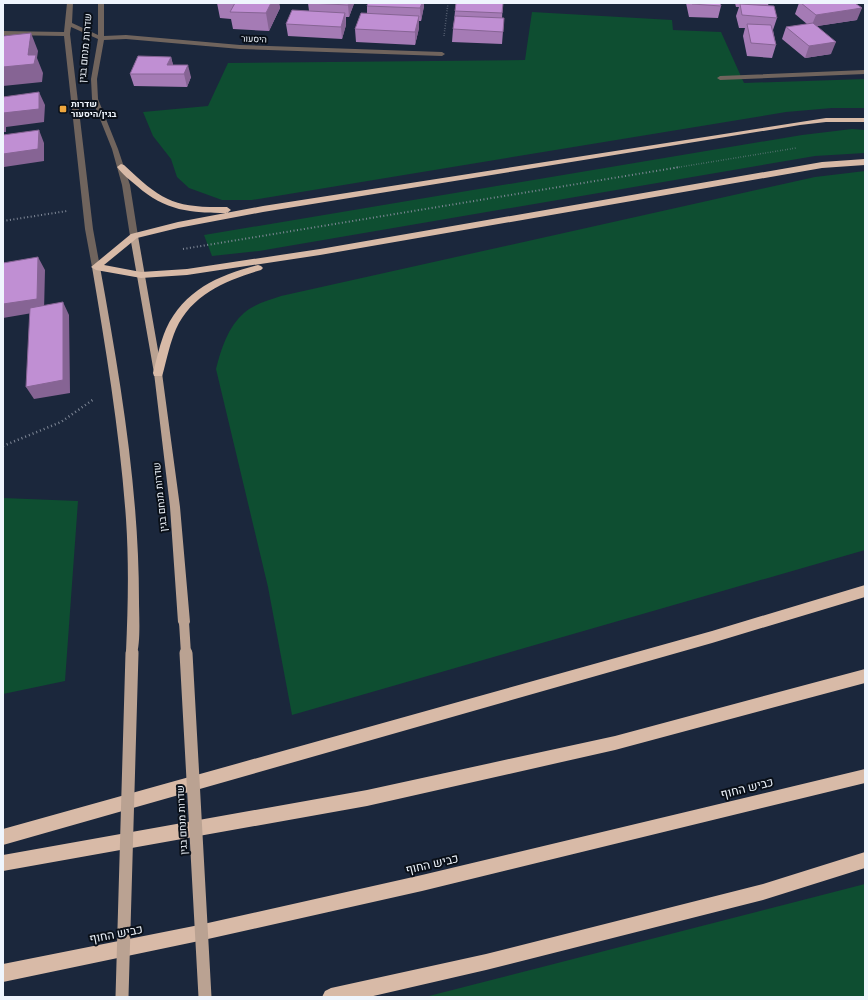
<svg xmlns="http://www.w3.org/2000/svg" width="868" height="1000" font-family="Roboto,Heebo,sans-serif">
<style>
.green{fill:#0e4e31}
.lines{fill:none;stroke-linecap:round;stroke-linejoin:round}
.path-far2{stroke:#808998;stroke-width:1.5;stroke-dasharray:0.5 2;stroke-linecap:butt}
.path-far1{stroke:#808998;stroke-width:2;stroke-dasharray:1 2.5;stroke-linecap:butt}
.path{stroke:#808998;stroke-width:2.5;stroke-dasharray:1 3;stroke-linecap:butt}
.minor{fill:#70645d;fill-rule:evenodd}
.major{fill:#baa292;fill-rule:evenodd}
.highway{fill:#d8baa7;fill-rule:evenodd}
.major-bridge-far1{stroke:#baa292;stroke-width:10}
.major-bridge{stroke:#baa292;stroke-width:13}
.wall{fill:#a57bb5}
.shaded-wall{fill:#866494}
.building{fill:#c08fd3;stroke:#866494}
.poi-dot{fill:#efa73e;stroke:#0a1019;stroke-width:1.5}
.labels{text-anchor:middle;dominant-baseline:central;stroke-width:4;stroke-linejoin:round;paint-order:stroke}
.far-street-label{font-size:9px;fill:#eff5fd;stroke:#0a1019}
.far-poi-label{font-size:9px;font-weight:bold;fill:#eff5fd;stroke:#0a1019;text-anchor:start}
.street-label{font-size:10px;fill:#eff5fd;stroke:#0a1019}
.near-street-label{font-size:12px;fill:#eff5fd;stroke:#0a1019}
</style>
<rect width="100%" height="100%" fill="#1b273c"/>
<path class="green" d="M532 12 672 20 673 30 721 32 744 83 865 79V108H832L786 112 252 200H222L189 188 177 177 171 159 153 136 143 112 208 106 228 63 525 60Z
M852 129 865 130V153L815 156 259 251 212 256 204 235 802 135Z
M865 171V550L292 715 268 587 216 369C221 349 228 327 244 313 254 304 269 300 281 296L815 177Z
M3 498 78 501 65 681 3 694Z
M865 884V997H425Z"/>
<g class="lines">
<path class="path-far2" d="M444 36 448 3
M674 168 796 148"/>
<path class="path-far1" d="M3 221 67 211
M183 249 680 167"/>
<path class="path" d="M3 446 61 422 94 399"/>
<path class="minor" d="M67 3H73L72 23 98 35V3H104V36L126 35 240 45 442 52 445 54 442 56 240 49 126 39 104 40 97 79 98 99 118 149 130 185 138 236 134 238 130 236 122 185 112 149 92 99 91 79 98 39 71 27 70 34 93 229 100 267 96 270 92 267 85 229 64 36 3 35V31L64 32Z
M865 70V74L720 80 717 78 720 76Z"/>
<path class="major" d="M131 234H137L138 236 162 373 180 507 190 622 188 626 184 627 180 626 178 622 170 507 154 373 130 236Z
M96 264 100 267C120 378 139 489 139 601 139 614 141 645 136 656L132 657 128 656 126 652C128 608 129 563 126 519 120 434 106 350 92 267Z"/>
<path class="highway" d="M826 118H865V122H826L800 125 263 212 178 228 137 238 104 265 141 272 187 269 320 249 822 162 865 159V165L822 168 320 255 187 275 141 278 96 270 91 267 131 234 178 222 263 206Z
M121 164 124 165C162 201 174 208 227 207L231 210 227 213C191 213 165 211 137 186 130 180 122 174 117 167Z
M258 265 261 266 263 268 261 270C227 280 192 294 176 329 170 343 167 358 163 373L162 376H154L153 373C157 358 160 343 166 329 184 290 219 275 258 265Z
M865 585V597L712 643 3 845V829L712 631Z
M865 669V683L615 750 367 806 3 871V855L367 790 615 736Z
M865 769V783L422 891 199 941 3 982V964L199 925 422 875Z
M865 852V868L763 900 486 970 369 997H322L325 991 331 988 486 954 763 884Z"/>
<path class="major-bridge-far1" d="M184 622 186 654
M132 654V652"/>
<path class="major-bridge" d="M186 653 205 997
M122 997 132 653"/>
</g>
<path class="wall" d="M217 3H279L280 8 269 31 233 29 231 19 220 18Z
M308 3H354L349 17H346V25L342 39 288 36 286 24 309 11Z
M368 3H424V6L421 21H419V28L415 45 356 42 355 29 367 13V6Z
M503 3 502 18H504L502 44 452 42 453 29 454 21 455 11Z
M686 3H720L721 6 718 18 689 17Z
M735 3H769L768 5 777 18 773 30 776 45 772 58 747 56 743 36 745 28H739L736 16 739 7H736Z
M799 3H855L857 20 817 26 831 54 805 58 782 39 786 27 807 24 795 14Z
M171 57 173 65 191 77 187 87 134 86 130 74Z"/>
<path class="shaded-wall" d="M271 3H279L280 8 269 31 266 13Z
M349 3H354V4L349 17 348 5Z
M422 3H424V6L421 21 420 8Z
M862 8 857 20 811 27 816 15Z
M345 13 346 25 342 39 341 27Z
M419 16V28L415 45V32Z
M31 33 38 51 37 58 43 73 42 82 3 86V67L28 55Z
M836 42 831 54 805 58 809 46Z
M171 57 174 69 167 65Z
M188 65 191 77 187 87 184 74Z
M39 92 45 105 44 122 6 127V132H3V113Z
M39 130 44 143V161L4 167V173H3V154Z
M38 257 45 270 44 311 3 318V304Z
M63 302 69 315 70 393 34 399 26 387Z"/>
<path class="building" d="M235 3H271L266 13 230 12Z
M309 3H349L348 5Z
M368 3H422L420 8 367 6Z
M456 3H503L502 13 455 11Z
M691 3H720L721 6 692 4Z
M801 3H855L862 8 816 15Z
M740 4 774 6 777 18 742 15Z
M292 10 345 13 341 27 286 24Z
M361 13 419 16 415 32 355 29Z
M455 16 504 18 503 32 453 29Z
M813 23 836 42 809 46 786 27Z
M747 24 771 25 776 45 751 43Z
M31 33 28 55H36L34 64 3 67V36Z
M138 56 171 57 167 65H188L184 74H130Z
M39 92V109L3 113V97Z
M39 130 38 149 3 154V135Z
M38 257 37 299 3 304V263Z
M63 302V380L26 387 30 308Z"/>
<rect class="poi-dot" x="59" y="105" width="8" height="8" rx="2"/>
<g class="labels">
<g class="far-street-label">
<text transform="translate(254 39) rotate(2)">היסעור</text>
</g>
<g class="far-poi-label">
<text x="71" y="104">שדרות<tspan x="71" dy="10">בגין/היסעור</tspan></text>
</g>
<g class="street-label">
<text transform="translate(85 48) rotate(-85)">שדרות מנחם בגין</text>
<text transform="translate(160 497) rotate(-96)">שדרות מנחם בגין</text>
<text transform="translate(182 820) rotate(-93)">שדרות מנחם בגין</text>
</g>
<g class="near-street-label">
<text transform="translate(747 788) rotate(-14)">כביש החוף</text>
<text transform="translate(432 864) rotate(-13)">כביש החוף</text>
<text transform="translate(116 934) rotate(-11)">כביש החוף</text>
</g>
</g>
<rect width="868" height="1000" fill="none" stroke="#eff5fd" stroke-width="8"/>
</svg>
